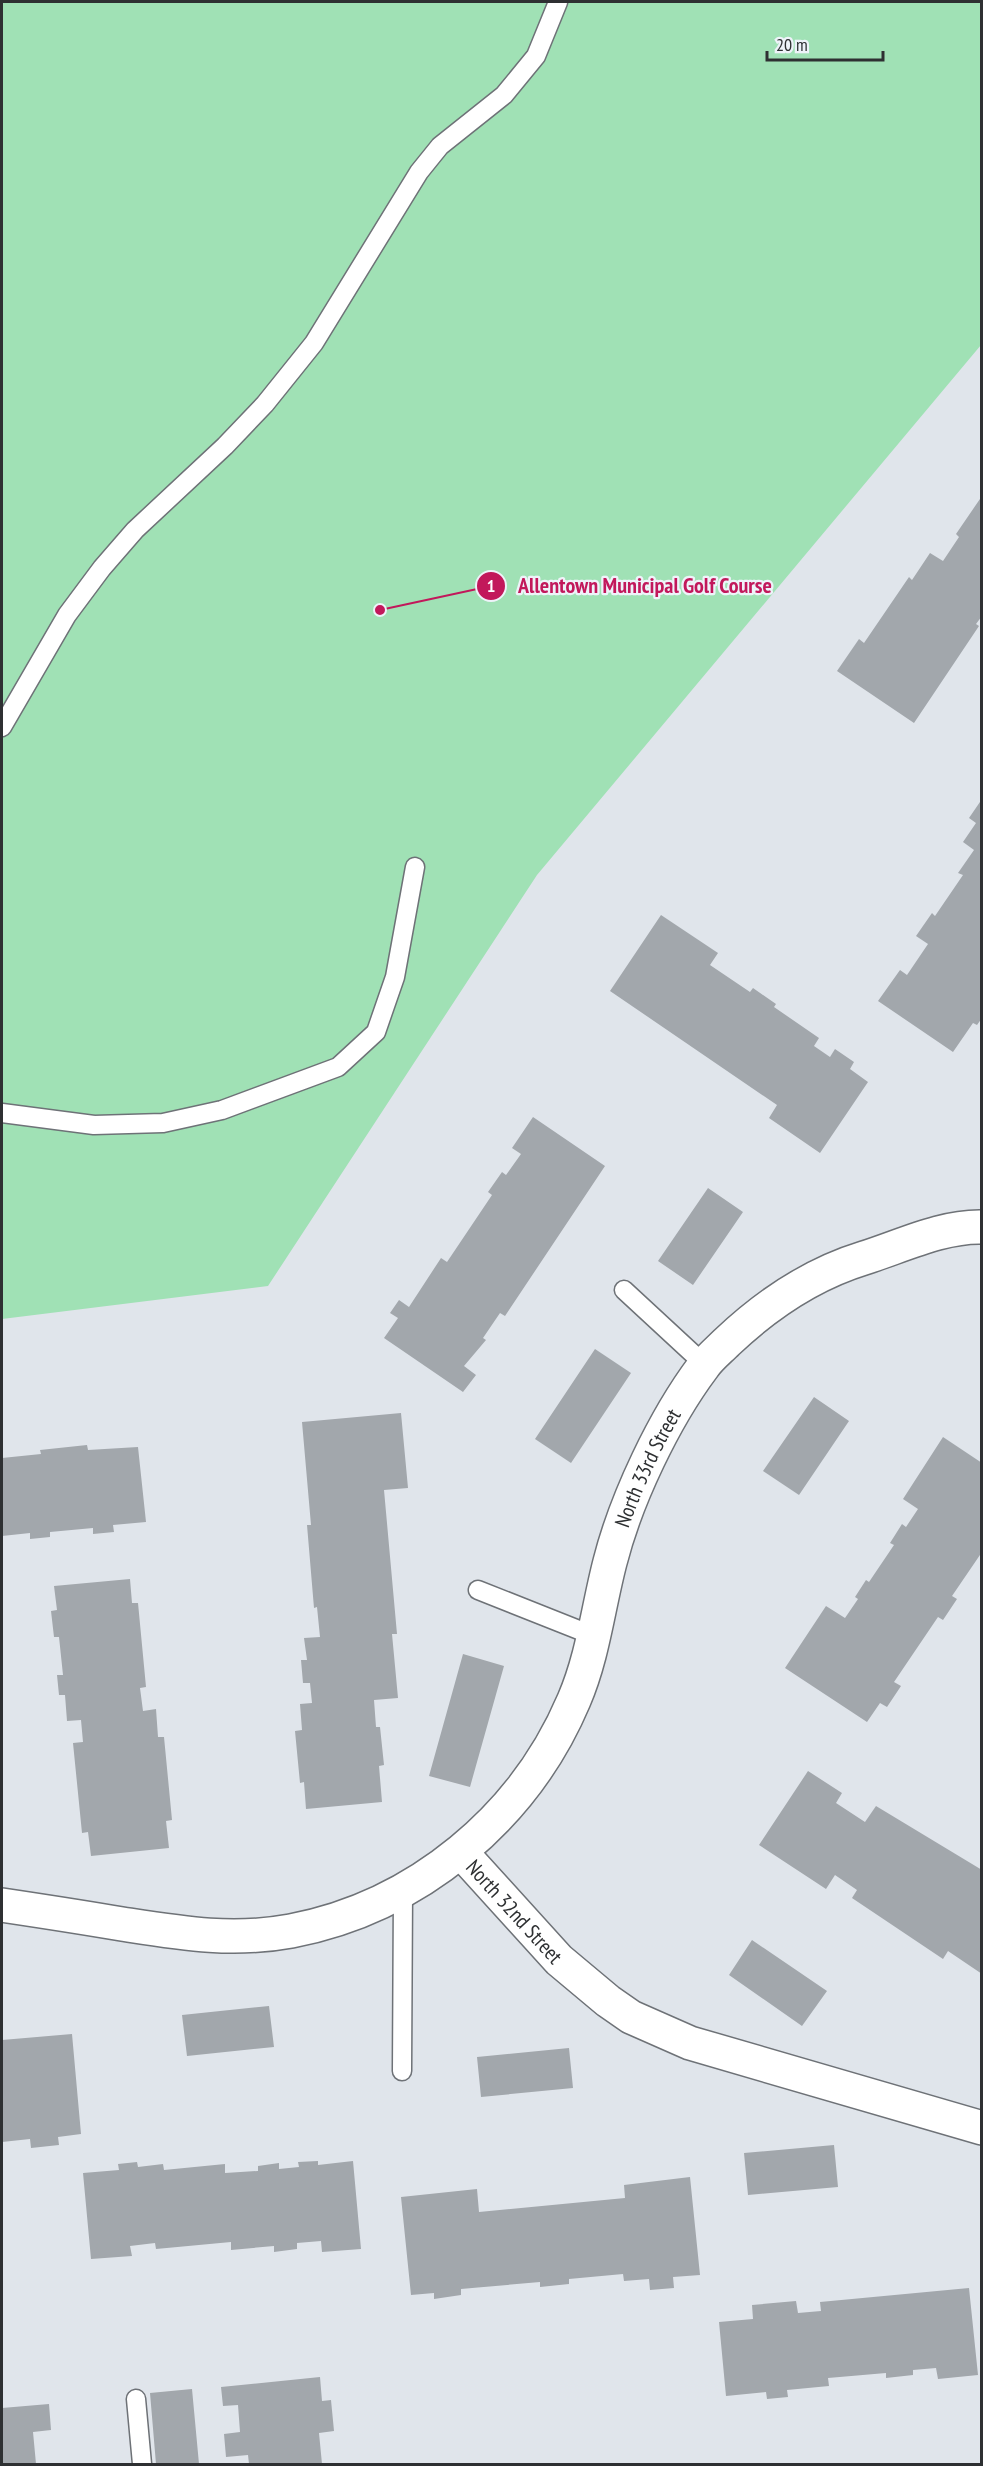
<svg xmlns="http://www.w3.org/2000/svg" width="983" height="2466" font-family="'PT Sans Narrow',sans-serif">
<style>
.green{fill:#a0e1b5}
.building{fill:#a2a7ac}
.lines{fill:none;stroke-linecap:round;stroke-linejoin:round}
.service-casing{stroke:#6e7277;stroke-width:21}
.minor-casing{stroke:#6e7277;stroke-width:36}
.service{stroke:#fff;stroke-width:18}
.minor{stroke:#fff;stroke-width:33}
.labels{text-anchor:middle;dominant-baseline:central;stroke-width:4.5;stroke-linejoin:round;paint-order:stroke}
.street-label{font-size:21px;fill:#2e3032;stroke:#eef3f9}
.leader{fill:none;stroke:#c2185b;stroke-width:2}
.callout-dot{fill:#c2185b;stroke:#eef3f9;stroke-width:2}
.mark-label{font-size:18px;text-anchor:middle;font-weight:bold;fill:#fff}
.callout-label{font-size:22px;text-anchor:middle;font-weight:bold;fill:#c2185b;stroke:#eef3f9;stroke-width:4.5;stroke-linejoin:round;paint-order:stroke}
</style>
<rect width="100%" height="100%" fill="#e0e5eb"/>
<path class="green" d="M2 2H981V345L537 875 268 1286 2 1319Z"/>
<path class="building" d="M982 496V616L976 624 979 626 914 723 837 671 859 639 864 643 909 577 912 580 930 553 943 561 959 537 956 534Z
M982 799V1018L977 1025 973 1023 953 1052 878 1001 900 970 907 975 928 944 916 936 932 913 935 916 963 875 958 873 974 850 963 842 976 823 969 818Z
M661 915 718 953 710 965 750 992 753 988 776 1004 774 1007 819 1038 814 1046 830 1057 835 1049 854 1062 850 1069 868 1082 820 1153 769 1118 777 1105 610 991Z
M533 1117 605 1166 505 1316 500 1313 483 1338 486 1340 464 1366 476 1375 463 1392 384 1338 398 1318 390 1313 399 1300 409 1307 441 1258 447 1262 492 1195 488 1192 502 1172 506 1175 521 1154 512 1148Z
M708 1188 743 1212 693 1285 658 1261Z
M595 1349 631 1373 571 1463 535 1439Z
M814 1397 849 1421 799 1495 763 1471Z
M401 1413 408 1488 384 1490 397 1634H392L398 1698 374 1700 376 1727H380L384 1765 379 1766 382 1802 306 1809 304 1782 300 1783 295 1731 302 1730 300 1704 312 1703 310 1683H303L301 1660H307L304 1638 320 1637 317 1607 314 1608 307 1525H311L302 1422Z
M943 1437 982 1463V1552L952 1596 957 1599 943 1620 938 1617 894 1682 901 1686 887 1707 880 1703 867 1722 785 1668 826 1606 845 1618 858 1599 855 1597 866 1580 869 1582 894 1545 890 1543 902 1524 906 1527 918 1509 903 1499Z
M87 1445 88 1450 138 1447 146 1522 113 1525 114 1532 93 1534V1528L50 1532V1537L30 1539V1533L2 1536V1458L41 1454 40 1450Z
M130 1579 132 1603H138L146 1687 140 1688 143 1711 156 1709 158 1737H164L172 1820 166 1821 169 1848 91 1856 88 1832 82 1833 73 1743 83 1742 81 1720 67 1721 65 1695H59L57 1675H63L59 1637H54L51 1611 57 1610 54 1586Z
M463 1654 504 1666 470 1787 429 1776Z
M808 1771 842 1793 836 1803 865 1822 876 1806 982 1870V1974L948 1951 943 1959 852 1898 857 1890 835 1875 826 1889 759 1845Z
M752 1940 827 1991 802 2026 729 1975Z
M269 2006 274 2047 187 2056 182 2015Z
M72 2034 81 2134 58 2137 59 2145 31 2148 30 2139 2 2142V2040Z
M569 2048 573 2088 481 2097 477 2057Z
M834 2145 838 2187 748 2195 744 2153Z
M318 2161V2165L353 2161 361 2249 322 2252 321 2241 297 2243V2249L274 2252V2246L231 2250V2242L156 2249 155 2243 130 2246 132 2256 91 2259 83 2173 119 2170 118 2164 137 2162 138 2167 163 2164 164 2170 225 2164V2173L258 2171V2166L279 2163V2169L299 2167 298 2162Z
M690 2177 700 2275 673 2277 674 2288 650 2290 649 2279 624 2281 623 2274 569 2279V2284L540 2287V2282L461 2289V2295L434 2299V2293L411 2295 401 2197 477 2189 479 2212 625 2198 624 2185Z
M969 2288 978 2375 938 2379 936 2368 913 2370V2375L886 2378V2373L828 2378 829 2386 787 2390 788 2397 767 2399 766 2392 726 2396 719 2322 753 2319 752 2305 796 2301 798 2313 821 2311 820 2302Z
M320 2377 322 2401 331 2400 334 2431 319 2433 322 2464H249L248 2455 226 2457 224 2434 240 2432 238 2405 223 2406 221 2387Z
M192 2389 199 2464H156L150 2393Z
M49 2404 51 2430 33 2432 36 2464H2V2408Z"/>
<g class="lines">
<g class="service-casing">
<path id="service" d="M2 727 67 615 102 568 135 530 225 446 265 404 314 343 419 172 440 146 504 95 536 56 558 2
M2 1113 94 1125 163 1123 222 1110 338 1067 376 1032 395 977 415 867
M624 1290 704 1364
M478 1590 594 1636
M402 2071 403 1891
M136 2399 142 2464"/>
</g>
<g class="minor-casing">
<g id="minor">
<path id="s1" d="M461 1852 559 1960 608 2001 631 2017 690 2043 982 2128"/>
<path id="s2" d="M2 1905C42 1911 82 1917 122 1924 180 1933 232 1942 291 1931 417 1907 524 1818 574 1700 593 1656 598 1608 610 1562 626 1499 664 1419 703 1367 709 1358 719 1350 727 1342 766 1305 812 1274 864 1258 902 1246 942 1226 982 1227"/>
</g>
</g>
<use href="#service" class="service"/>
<use href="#minor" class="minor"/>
</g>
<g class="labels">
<g class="street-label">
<text stroke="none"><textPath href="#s2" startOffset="916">North 33rd Street</textPath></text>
<text stroke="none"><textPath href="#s1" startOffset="80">North 32nd Street</textPath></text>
</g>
</g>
<path class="leader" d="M380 610L491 586"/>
<g class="callout-dot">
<circle cx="380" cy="610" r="6"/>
<circle cx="491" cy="586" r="15"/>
</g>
<g class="mark-label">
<text x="491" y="592">1</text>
</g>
<g class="callout-label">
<text x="645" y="593">Allentown Municipal Golf Course</text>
</g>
<rect width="983" height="2466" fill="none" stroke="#2e3032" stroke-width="6"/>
<path d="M767 51v9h116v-9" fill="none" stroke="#2e3032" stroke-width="3"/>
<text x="776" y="51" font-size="18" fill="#2e3032" stroke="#eef3f9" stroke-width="4.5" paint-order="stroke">20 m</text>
</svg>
